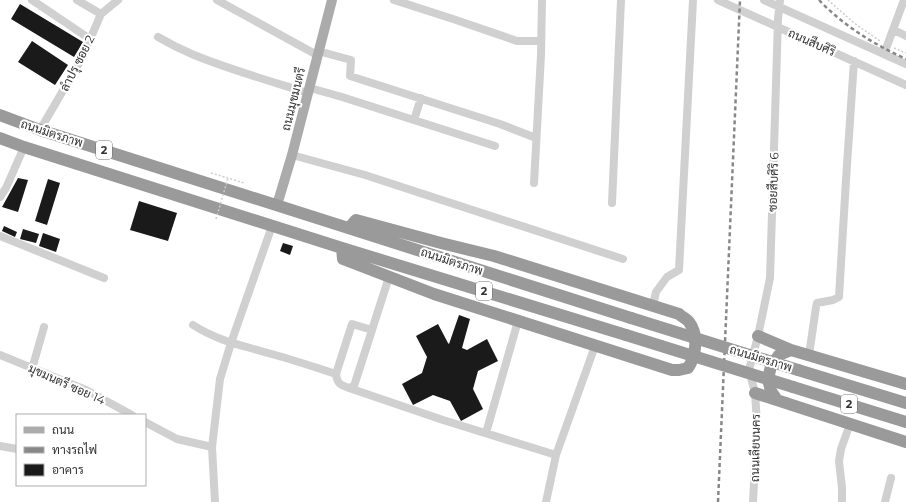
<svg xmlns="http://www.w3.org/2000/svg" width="906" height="502" font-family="Montserrat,Sarabun,sans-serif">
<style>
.building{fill:#1a1a1a}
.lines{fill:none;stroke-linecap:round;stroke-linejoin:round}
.path{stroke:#cdcdcd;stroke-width:1.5;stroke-dasharray:2 2;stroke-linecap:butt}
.minor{stroke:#d0d0d0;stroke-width:8}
.major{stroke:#ababab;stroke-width:10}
.highway{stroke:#9a9a9a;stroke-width:12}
.rail{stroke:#888;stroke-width:2.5;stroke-dasharray:4 3;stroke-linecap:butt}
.path-bridge{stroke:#cdcdcd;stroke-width:1.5;stroke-dasharray:2 2;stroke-linecap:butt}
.highway-bridge{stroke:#9a9a9a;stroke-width:12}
.labels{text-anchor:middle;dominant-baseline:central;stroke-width:4;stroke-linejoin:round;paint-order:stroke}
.shield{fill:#fff;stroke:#707070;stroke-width:1}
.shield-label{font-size:11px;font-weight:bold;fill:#333}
.street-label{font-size:12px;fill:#333;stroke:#fff}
</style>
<rect width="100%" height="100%" fill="#fff"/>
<path class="building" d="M20 4 83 42 74 57 11 19Z
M32 41 68 65 55 85 18 62Z
M18 178 28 180 18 212 2 207Z
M48 179 60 183 47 225 35 221Z
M139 201 177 213 168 241 130 230Z
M4 226 17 232 15 237 2 231Z
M23 229 39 234 36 243 20 239Z
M43 233 60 239 56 252 39 246Z
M283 243 293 246 290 255 280 251Z
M459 315 470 319 462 348 467 350 487 339 498 361 478 371 473 389 483 409 461 421 450 401 433 395 413 405 402 384 422 373 427 357 416 336 438 324 448 343 449 344Z"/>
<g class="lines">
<path class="path" d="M828 0 854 23 880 41
M894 48 906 53
M211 173 244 183V184"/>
<path class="minor" d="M32 0 90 39
M77 0 101 14
M217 0 317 55
M394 0 453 19 517 41H541
M718 0 906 85
M764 0 906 64
M894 30 906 36
M158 37C170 44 182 50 194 55 231 70 270 81 308 93
M318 51 351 60 350 76 500 124 536 138
M884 54 904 0
M310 88 342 97 495 146
M414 120 421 98
M40 130 82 58 101 14 118 0
M292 155 365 175 623 259
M534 183 541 55 542 0
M0 197 6 188 24 147
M612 203 621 0
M0 236 104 278
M653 305 656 292 667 277 679 270 693 0
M193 325C218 341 241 345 268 353 291 359 314 367 336 374L352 324 372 330 389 277
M0 355 86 390 132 415
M809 355 816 307 817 303 833 300 839 297 846 180 854 61
M32 369 44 327
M336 374C337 383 340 385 349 388L354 386 372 330
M349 388 443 420 556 455
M145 422 177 439 212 447
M486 433 518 321
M0 446 17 449
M215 502 212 447 220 379 231 343 272 226
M546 502 556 455 595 346
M753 502 757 423 755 393 749 370 758 336 770 278 778 19 780 0
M842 502V488L839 461 841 449 850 424
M885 502 891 478"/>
<path class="major" d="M277 205 292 155 332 0"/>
<path class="highway" d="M0 115 40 130 631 318
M0 138 24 147 342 248 626 335
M342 248 343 259 434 294 672 370H679L688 368C696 356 699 335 689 322 687 319 682 317 679 314L494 256 441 243 356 220 349 228
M758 336 791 350 906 384
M798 370 906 403
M793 387 906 422
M755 393 906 442
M777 400 771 391 768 379 771 366 779 355 791 350"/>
<path class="rail" d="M819 0C844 26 873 44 906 59
M718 502 740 0"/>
<path class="path-bridge" d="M216 219 228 178"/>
<path class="highway-bridge" d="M631 318 798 370
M626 335 793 387"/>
</g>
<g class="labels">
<g class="shield">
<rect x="96" y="141" width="16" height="18" rx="3"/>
<rect x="476" y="282" width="16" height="18" rx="3"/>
<rect x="841" y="395" width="16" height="18" rx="3"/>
</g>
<g class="shield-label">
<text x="104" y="150">2</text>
<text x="484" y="291">2</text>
<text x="849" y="404">2</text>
</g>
<g class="street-label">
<text transform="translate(812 42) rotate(24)">ถนนสืบศิริ</text>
<text transform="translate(77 63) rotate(-63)">ลำปรุ ซอย 2</text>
<text transform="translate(293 99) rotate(-76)">ถนนมุขมนตรี</text>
<text transform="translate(52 133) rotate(18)">ถนนมิตรภาพ</text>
<text transform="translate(773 182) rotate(-88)">ซอยสืบศิริ 6</text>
<text transform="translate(452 261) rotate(18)">ถนนมิตรภาพ</text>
<text transform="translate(761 358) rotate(17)">ถนนมิตรภาพ</text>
<text transform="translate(67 384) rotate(24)">มุขมนตรี ซอย 14</text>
<text transform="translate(755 448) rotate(-89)">ถนนเลียบนคร</text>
</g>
</g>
<rect x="16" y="414" width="130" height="72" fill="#ffffff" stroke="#adadad"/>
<rect x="24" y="427" width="20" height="6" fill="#ababab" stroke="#adadad"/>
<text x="52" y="434" font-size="12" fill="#333333">ถนน</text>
<rect x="24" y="447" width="20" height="6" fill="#888888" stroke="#adadad"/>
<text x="52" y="454" font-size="12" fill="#333333">ทางรถไฟ</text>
<rect x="24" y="464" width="20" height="12" fill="#1a1a1a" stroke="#adadad"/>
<text x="52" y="474" font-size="12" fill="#333333">อาคาร</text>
</svg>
